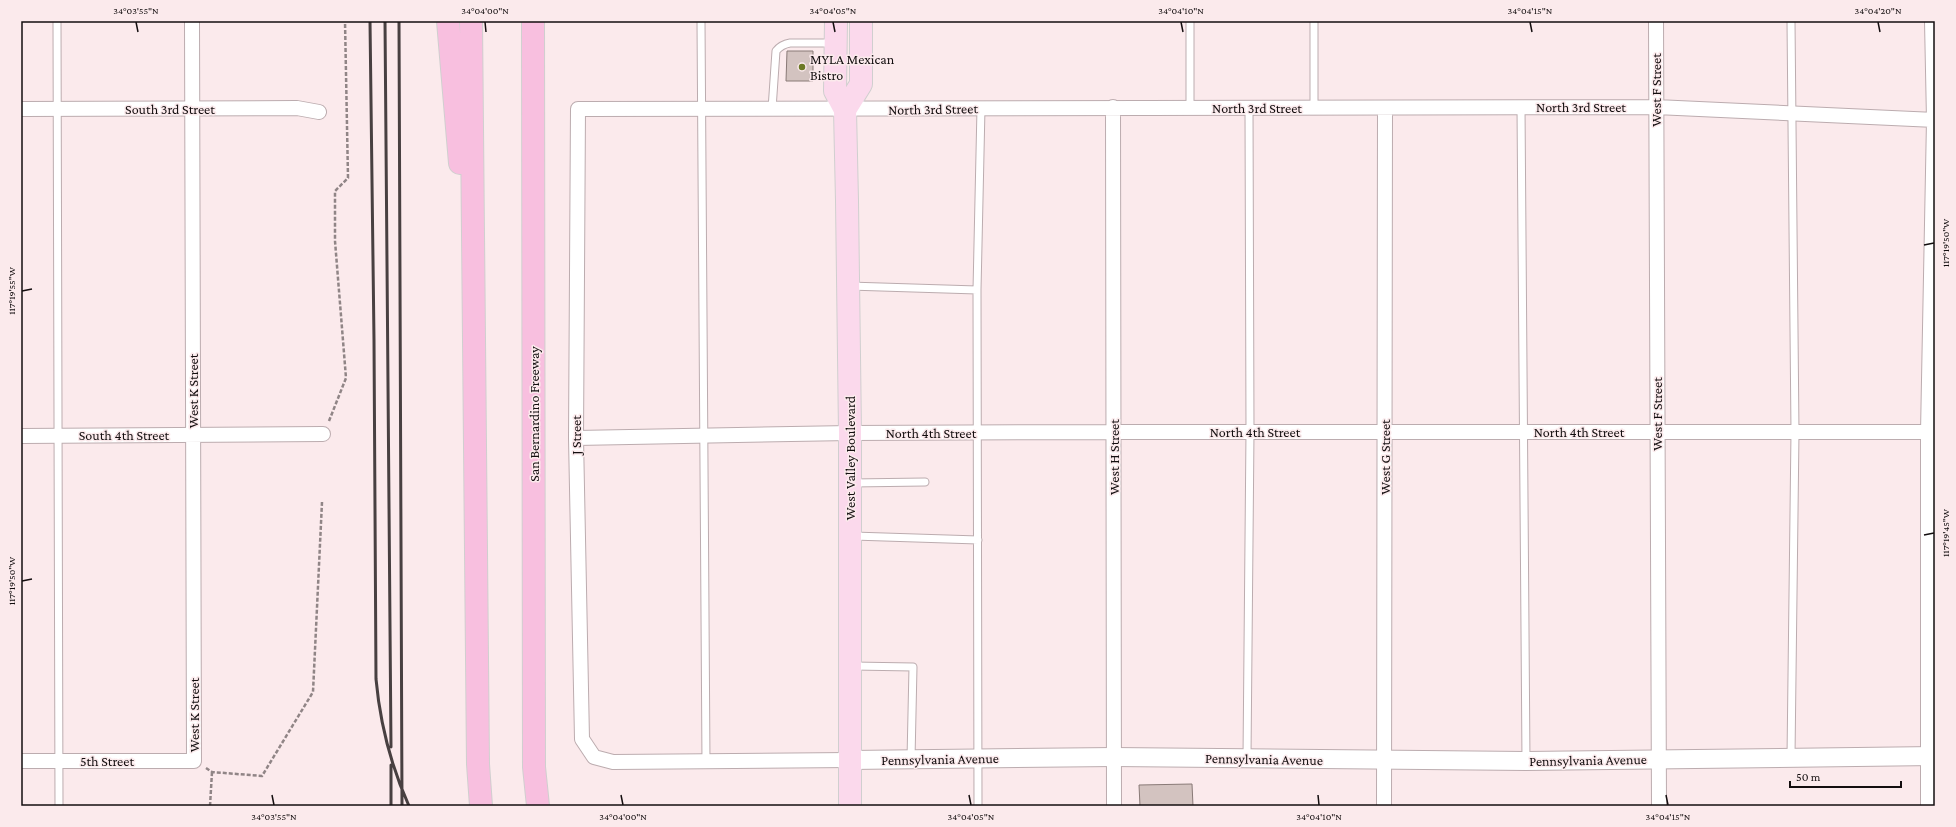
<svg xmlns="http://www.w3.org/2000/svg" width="1956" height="827" font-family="'Crimson Pro',serif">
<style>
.building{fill:#d3c3c0;stroke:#897a77}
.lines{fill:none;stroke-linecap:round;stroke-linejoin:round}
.service-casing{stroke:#bcacaf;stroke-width:9}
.minor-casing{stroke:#bcacaf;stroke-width:16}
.tertiary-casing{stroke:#bcacaf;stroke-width:20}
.primary-casing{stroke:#d0cfcf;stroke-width:24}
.motorway-casing{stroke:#d0cfcf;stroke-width:24}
.path{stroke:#908586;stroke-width:2.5;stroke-dasharray:4 2;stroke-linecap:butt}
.service{stroke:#fff;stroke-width:7}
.minor{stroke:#fff;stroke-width:14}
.tertiary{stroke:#fff;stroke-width:18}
.primary{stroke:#fbd9ec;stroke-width:22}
.motorway{stroke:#f8bfdf;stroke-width:22}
.rail{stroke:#484041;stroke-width:3}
.ticks{fill:none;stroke:#130e0f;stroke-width:1.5}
.poi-dot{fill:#6c7926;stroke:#fbeaec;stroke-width:1.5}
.labels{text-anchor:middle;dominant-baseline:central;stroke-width:3;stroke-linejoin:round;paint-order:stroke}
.poi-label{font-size:14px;fill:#130e0f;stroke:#fbeaec;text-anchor:start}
.street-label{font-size:14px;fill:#130e0f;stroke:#fbeaec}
.neatline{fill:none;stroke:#130e0f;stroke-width:1.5}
.ticks-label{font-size:10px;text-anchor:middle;fill:#130e0f}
</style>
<rect width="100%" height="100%" fill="#fbeaec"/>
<path class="building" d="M787 51H813V81H786Z
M1192 784 1193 806H1140L1139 785Z"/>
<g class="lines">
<g class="service-casing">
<path id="service" d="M57 21 59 806
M701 21 706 762
M1190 21V108
M1314 21V108
M1521 107 1526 761
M772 109 776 51C780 46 784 44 790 43H834
M849 286 977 290
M852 483 925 482
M853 536 978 540
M853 666 913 667 911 759
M1247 757 1250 432 1249 108
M1791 757 1795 432 1791 21
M978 806 977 290 981 108"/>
</g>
<g class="minor-casing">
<path id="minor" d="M1656 21 1659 806
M1113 107 1114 806
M21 109 297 108 319 112
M21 436 323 434
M576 438 850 433 1114 432H1935
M850 760 613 762 594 757 582 739 576 438 578 109 1656 107 1935 120
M21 761H194L192 21
M1384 806 1385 108
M1928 806V432L1934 120 1932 21"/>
</g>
<g class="tertiary-casing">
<path id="tertiary" d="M850 760 1114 757 1526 761 1935 756"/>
</g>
<g class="primary-casing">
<path id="primary" d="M836 21 835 91 845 110 847 201 850 433V806
M845 110 861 84V21"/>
</g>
<g class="motorway-casing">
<path id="motorway" d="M448 21 460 163
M471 21 478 764 481 806
M533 21 534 767 538 806"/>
</g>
<path class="path" d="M329 421 346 378 335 241V191L348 178 345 21
M206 768 212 772 262 776 313 692 322 502
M210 806 212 772"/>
<use href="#service" class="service"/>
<use href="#minor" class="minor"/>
<use href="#tertiary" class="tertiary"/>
<use href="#primary" class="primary"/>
<use href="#motorway" class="motorway"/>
<path class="rail" d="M370 21 374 340 376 679C380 723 391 766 409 806
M385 21 391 747
M399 21 402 806
M391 765V806"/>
</g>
<path class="ticks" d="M136 22 138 32M485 22 486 32M833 22 835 32M1181 22 1183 32M1530 22 1532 32M1878 22 1880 32M1924 245 1934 243M22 291 32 289M1924 535 1934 533M22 581 32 579M272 795 274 805M621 795 623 805M969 795 971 805M1318 795 1319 805M1666 795 1668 805"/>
<circle class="poi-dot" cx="802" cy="67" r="4"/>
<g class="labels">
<g class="poi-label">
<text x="810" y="59">MYLA Mexican<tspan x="810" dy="16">Bistro</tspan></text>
</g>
<g class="street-label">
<text transform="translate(1656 90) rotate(-90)">West F Street</text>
<text x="1581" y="107">North 3rd Street</text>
<text x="1257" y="108">North 3rd Street</text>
<text x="170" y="109">South 3rd Street</text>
<text transform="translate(933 109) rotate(-1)">North 3rd Street</text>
<text transform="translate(193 391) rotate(-90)">West K Street</text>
<text transform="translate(534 414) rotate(-90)">San Bernardino Freeway</text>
<text transform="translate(1657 414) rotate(-90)">West F Street</text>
<text x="1255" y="432">North 4th Street</text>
<text x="1579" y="432">North 4th Street</text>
<text x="931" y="433">North 4th Street</text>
<text x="124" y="435">South 4th Street</text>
<text transform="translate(576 435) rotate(-90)">J Street</text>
<text transform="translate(1114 457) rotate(-90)">West H Street</text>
<text transform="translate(1385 457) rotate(-90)">West G Street</text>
<text transform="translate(850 458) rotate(-90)">West Valley Boulevard</text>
<text transform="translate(194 715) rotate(-90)">West K Street</text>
<text transform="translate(940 759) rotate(-1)">Pennsylvania Avenue</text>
<text transform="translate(1264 759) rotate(1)">Pennsylvania Avenue</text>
<text transform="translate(1588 760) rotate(-1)">Pennsylvania Avenue</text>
<text x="107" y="761">5th Street</text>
</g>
</g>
<rect width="1956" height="827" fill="none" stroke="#fbeaec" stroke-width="44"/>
<path d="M1790 781v6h111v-6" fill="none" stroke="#130e0f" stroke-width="2"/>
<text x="1796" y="781" font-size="12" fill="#130e0f" stroke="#fbeaec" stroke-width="3" paint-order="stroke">50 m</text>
<rect x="22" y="22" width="1912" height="783" class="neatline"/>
<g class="ticks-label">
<text x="136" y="14">34°03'55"N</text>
<text x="485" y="14">34°04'00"N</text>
<text x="833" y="14">34°04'05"N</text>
<text x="1181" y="14">34°04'10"N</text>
<text x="1530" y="14">34°04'15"N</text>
<text x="1878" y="14">34°04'20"N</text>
<text transform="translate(1945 243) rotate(-90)" y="4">117°19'50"W</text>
<text transform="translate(11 291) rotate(-90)" y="4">117°19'55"W</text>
<text transform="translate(1945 533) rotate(-90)" y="4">117°19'45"W</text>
<text transform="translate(11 581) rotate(-90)" y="4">117°19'50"W</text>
<text x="274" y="820">34°03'55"N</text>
<text x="623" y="820">34°04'00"N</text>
<text x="971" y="820">34°04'05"N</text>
<text x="1319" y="820">34°04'10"N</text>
<text x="1668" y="820">34°04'15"N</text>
</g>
</svg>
